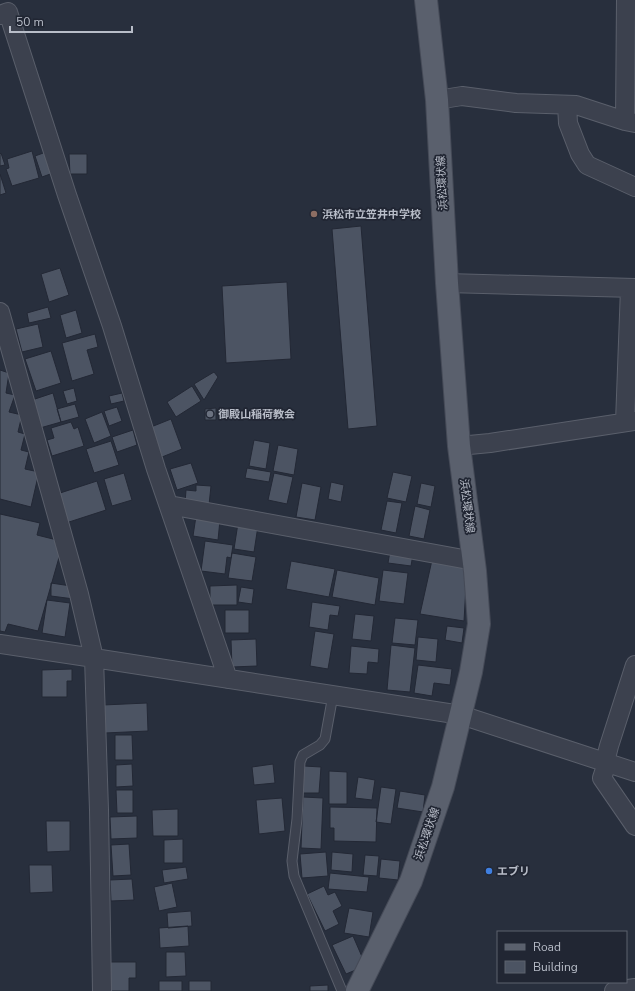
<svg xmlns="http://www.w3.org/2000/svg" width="635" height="991" font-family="'Nunito Sans','Noto Sans JP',sans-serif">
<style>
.building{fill:#4c5463;stroke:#232835}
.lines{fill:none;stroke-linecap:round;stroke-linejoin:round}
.lane-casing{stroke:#5a5f6b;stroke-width:11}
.street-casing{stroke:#5a5f6b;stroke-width:20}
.primary-casing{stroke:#454a57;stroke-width:24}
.lane{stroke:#3c414e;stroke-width:9}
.street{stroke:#3c414e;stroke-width:18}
.primary{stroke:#5a606d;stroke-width:22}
.education-dot{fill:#8d6e63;stroke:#212633;stroke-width:1.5}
.worship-dot{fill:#6b7280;stroke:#212633;stroke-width:1.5}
.shop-dot{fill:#3f7fe0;stroke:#212633;stroke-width:1.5}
.labels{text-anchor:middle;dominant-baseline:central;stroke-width:3.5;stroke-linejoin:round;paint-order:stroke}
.street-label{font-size:11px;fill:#b8bdc8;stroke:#212633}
.poi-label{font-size:11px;font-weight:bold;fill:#b8bdc8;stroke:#212633;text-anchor:start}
</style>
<rect width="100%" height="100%" fill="#282f3d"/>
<path class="building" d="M32 151 39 178 12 186 6 169 9 168 7 159Z
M46 152 53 173 42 177 35 156Z
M1 153 5 165 0 166V154Z
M69 154H87V174H70Z
M0 174 6 193 0 195Z
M361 226 377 426 348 429 332 229Z
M60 268 69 295 49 302 41 274Z
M287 282 291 359 226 363 222 286Z
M48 307 51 318 29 323 27 313Z
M76 310 82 333 66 338 60 315Z
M38 324 43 347 22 352 16 329Z
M95 334 98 347 87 350 94 374 72 381 62 343Z
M51 351 61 383 36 391 25 359Z
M0 370 9 373 6 393 15 395 9 412 22 415 18 432 25 434 21 450 29 452 25 469 39 472 31 507 0 499Z
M214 372 218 377 204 400 194 384Z
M192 386 201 401 176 417 167 402Z
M74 388 77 401 67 404 63 391Z
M53 393 61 422 40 428 32 400Z
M122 393 124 401 111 404 109 396Z
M75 404 79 417 61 422 57 409Z
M117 407 122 421 109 426 104 411Z
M216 408V420H205V409Z
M102 412 111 436 94 443 85 419Z
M171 419 182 449 162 457 151 427Z
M71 422 74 429 78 427 84 446 52 456 47 440 54 438 51 428Z
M133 430 137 445 117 452 112 437Z
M254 440 270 443 266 469 249 466Z
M111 441 119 465 94 473 86 449Z
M278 445 298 449 294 475 273 471Z
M191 463 198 483 177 490 170 469Z
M247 468 271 472 269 482 245 478Z
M393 472 412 476 406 502 387 498Z
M124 473 132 500 112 506 104 479Z
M274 473 293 477 287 504 268 500Z
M97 481 106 510 66 523 57 494Z
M331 482 344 485 341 502 328 499Z
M302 483 321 487 315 520 296 517Z
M421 483 435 486 431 507 417 504Z
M196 485 211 486 209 505 185 503 186 490 196 491Z
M387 501 402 503 396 533 381 530Z
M415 506 430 510 424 539 409 536Z
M0 514 40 523 37 535 57 540 60 554 38 631 8 624 5 632 0 631Z
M196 516 220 520 218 540 193 536Z
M238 523 258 526 254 552 234 549Z
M205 541 233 545 231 558 227 557 225 574 201 571Z
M390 551 413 554 411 566 388 563Z
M232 553 256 557 252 581 228 578Z
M432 560 463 566 467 569 464 621 420 614Z
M291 561 335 569 329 597 286 589Z
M337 570 379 578 375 605 332 597Z
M383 570 408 573 404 604 379 601Z
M51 583 71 586 74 599 51 596Z
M237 585V605H210V586Z
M241 587 254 589 252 604 238 602Z
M47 600 70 603 65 637 42 633Z
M312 602 340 606 338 616 330 615 328 630 309 627Z
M225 610H249V633H225Z
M355 614 374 616 371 641 352 639Z
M395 618 418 620 415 645 392 643Z
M447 626 464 628 462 643 445 640Z
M315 631 334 634 328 669 310 666Z
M418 637 438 639 436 662 416 660Z
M256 639 257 666 232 667 231 640Z
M391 645 415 648 410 692 387 690Z
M351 646 379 649 378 663 368 662 367 674 349 673Z
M418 665 452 669 450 685 434 683 432 696 414 693Z
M72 669V681H67V697H42V670Z
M147 703 148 731 105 733 103 705Z
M115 735H132L133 760H115Z
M132 764 133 786 116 787V765Z
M273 764 275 783 254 785 252 767Z
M304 766 321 767 319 793H303Z
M329 771 347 772V804H329Z
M358 777 375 780 372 800 355 798Z
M381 787 396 789 391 824 376 822Z
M116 790H133V813H117Z
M400 791 425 795 423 812 397 808Z
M303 797 323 798 321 849 301 848Z
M282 798 285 831 259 834 256 800Z
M330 807 377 808 376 842 334 841V828H330Z
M178 809V836H153L152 810Z
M137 816V838L111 839 110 817Z
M46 821H70V851L47 852Z
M183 839V863H164V840Z
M129 844 131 875 113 876 111 845Z
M326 852 328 876 302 878 300 854Z
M332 852 353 854 352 872 331 870Z
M365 855 379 856 377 876 363 875Z
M381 859 400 861 398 880 379 878Z
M29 865H52L53 892 30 893Z
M186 867 188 879 164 883 162 870Z
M330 873 369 877 367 892 328 889Z
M132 879 134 900 111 901 110 880Z
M172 883 177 907 159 911 154 887Z
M324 886 328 895 335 892 342 906 333 911 339 924 325 931 307 894Z
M349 908 373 912 369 937 344 933Z
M191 911 192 926 168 928 167 913Z
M188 926 189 946 160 948 159 928Z
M353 936 363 959V967L346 974 332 945Z
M166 952H185L186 976 166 977Z
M110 962H136V978H129V991H110Z
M159 981H182V991H159Z
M189 981H211V991H189Z
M328 985V991H310V986Z"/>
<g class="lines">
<g class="lane-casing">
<path id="lane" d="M333 695 325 739 320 745 303 755 300 762 297 819 292 861 294 876 342 991"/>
</g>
<g class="street-casing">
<path id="street" d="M0 15 8 12 67 195 112 326 156 469 228 679
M437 100 462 96 516 103 576 105 625 121 635 123
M567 105 568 123 580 154 587 165 635 187
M625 121 626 0
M447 283 635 288
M0 312 79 594 94 658 99 810 102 991
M625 422 630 288
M459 446 490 443 635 421
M169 505 474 561
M0 644 94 658 461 715 635 772
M605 762 609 746 635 665
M607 763 602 778 635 826
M614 991 635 988"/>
</g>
<g class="primary-casing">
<path id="primary" d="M357 991 411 881 443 787 471 672 479 624 475 571 459 446 447 283 437 100 426 0"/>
</g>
<use href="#lane" class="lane"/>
<use href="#street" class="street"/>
<use href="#primary" class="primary"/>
</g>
<circle class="education-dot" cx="314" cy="214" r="4"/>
<circle class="worship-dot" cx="210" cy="414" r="4"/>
<circle class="shop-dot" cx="489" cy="871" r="4"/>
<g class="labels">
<g class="street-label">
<text transform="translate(442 183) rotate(-93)">浜松環状線</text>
<text transform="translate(467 506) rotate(83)">浜松環状線</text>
<text transform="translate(427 834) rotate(-71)">浜松環状線</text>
</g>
<g class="poi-label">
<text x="322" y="214">浜松市立笠井中学校</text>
<text x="218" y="414">御殿山稲荷教会</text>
<text x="497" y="871">エブリ</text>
</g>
</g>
<rect x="497" y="931" width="130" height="52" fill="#212633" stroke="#5d626f"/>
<rect x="505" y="944" width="20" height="6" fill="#5a606d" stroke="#5d626f"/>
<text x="533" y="951" font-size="12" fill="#b8bdc8">Road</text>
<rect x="505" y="961" width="20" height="12" fill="#4c5463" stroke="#5d626f"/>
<text x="533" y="971" font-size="12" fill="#b8bdc8">Building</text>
<path d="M10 26v6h122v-6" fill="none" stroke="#b8bdc8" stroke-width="2"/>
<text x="16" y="26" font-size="12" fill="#b8bdc8" stroke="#212633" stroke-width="3" paint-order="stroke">50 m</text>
</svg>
